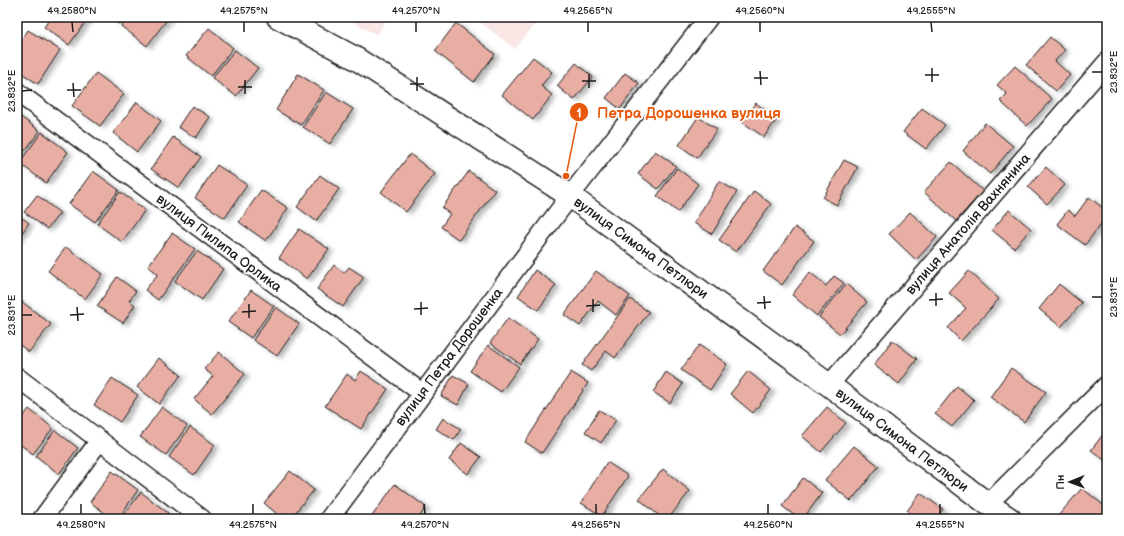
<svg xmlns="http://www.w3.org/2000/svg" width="1124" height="536" font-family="'Balsamiq Sans',sans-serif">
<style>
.built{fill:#f8e7e4}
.building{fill:#e8aea4;stroke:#1c1c1c;filter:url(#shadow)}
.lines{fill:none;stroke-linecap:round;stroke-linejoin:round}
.minor-casing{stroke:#1c1c1c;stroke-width:21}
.secondary-casing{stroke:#1c1c1c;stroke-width:25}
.minor{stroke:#fff;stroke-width:18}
.secondary{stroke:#fff;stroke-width:22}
.ticks{fill:none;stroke:#1c1c1c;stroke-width:1.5}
.labels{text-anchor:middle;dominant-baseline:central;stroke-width:3.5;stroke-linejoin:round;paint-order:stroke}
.street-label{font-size:14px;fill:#1c1c1c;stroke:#fff}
.leader{fill:none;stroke:#e8590c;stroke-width:1.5}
.callout-dot{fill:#e8590c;stroke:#fff;stroke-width:1.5}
.mark-label{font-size:12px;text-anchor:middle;font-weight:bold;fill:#fff}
.callout-label{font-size:15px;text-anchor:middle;font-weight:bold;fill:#e8590c;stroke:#fff;stroke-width:3.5;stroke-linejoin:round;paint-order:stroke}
.neatline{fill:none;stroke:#1c1c1c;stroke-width:1.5}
.ticks-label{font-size:10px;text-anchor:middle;fill:#1c1c1c}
</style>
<defs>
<filter id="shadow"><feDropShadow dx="4.5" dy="2.5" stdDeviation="2" flood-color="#0004"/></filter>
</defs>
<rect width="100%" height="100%" fill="#fff"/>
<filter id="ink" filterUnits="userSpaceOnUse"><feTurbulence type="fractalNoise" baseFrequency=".025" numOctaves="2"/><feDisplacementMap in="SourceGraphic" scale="8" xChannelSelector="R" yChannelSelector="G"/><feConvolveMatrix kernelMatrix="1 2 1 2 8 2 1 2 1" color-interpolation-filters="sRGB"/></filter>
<g filter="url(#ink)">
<path class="built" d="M344 17H388L377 35Z
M473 17H541L515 49Z"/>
<path class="building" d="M51 17H89L69 45 44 27Z
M110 17H124L119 24Z
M128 17H169L147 46 121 26Z
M456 23 495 54 474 82 435 51Z
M209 28 233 48 211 76 186 56Z
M28 30 60 50 38 84 17 70V47Z
M1050 37 1065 50 1055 61 1070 75 1056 91 1026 65Z
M235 50 258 68 236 96 212 78Z
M533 57 552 72 541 86 552 95 533 120 502 95Z
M576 63 593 77 574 100 557 86Z
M1015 66 1052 99 1027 126 1000 101 1007 94 997 85Z
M96 73 124 94 100 126 72 106Z
M625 73 639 83 620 109 606 98Z
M298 74 324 90 301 125 276 110Z
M326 92 353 109 330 144 303 127Z
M137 102 161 121 137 152 113 133Z
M756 103 777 119 764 137 742 122Z
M192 106 210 117 196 138 178 127Z
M922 108 945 125 926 149 903 132Z
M17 114 40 131 17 161Z
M698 117 717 129 697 158 679 145Z
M985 123 1013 146 990 174 963 151Z
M42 132 68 152 46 183 19 163Z
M173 137 201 157 179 188 151 169Z
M655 151 676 166 658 189 638 174Z
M410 154 435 174 406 212 381 192Z
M844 160 858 167 837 205 823 198Z
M951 162 983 191 956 221 924 192Z
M217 165 247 185 225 218 195 198Z
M1046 167 1065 185 1047 204 1028 187Z
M677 168 698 184 678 212 657 196Z
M93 171 119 190 95 222 69 204Z
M469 171 495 190 459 240 441 227 450 214 442 208Z
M320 175 339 189 316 221 297 207Z
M719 181 737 192 712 234 694 223Z
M261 190 288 208 266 241 239 222Z
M754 191 771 204 736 252 719 240Z
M120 192 145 210 122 242 97 224Z
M37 195 60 213 47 229 24 212Z
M1089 197 1107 211V216L1085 245 1057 224 1068 210 1075 216Z
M1009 210 1031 229 1014 248 992 230Z
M910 212 937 237 916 260 889 234Z
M17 214 29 223 17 240Z
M795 227 814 241 782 285 763 271Z
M299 229 329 249 307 279 279 258Z
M172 233 195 249 158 300 145 290 158 274 148 266Z
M66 247 103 274 85 299 48 271Z
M197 251 223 269 202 300 175 281Z
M334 265 344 273 349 267 364 277 343 307 317 289Z
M535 270 556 285 538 310 518 296Z
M596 271 630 296 616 315 598 301 580 326 564 315Z
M969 271 999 299 961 341 948 328 966 308 949 293Z
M810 272 826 286 834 276 844 283 817 316 792 295Z
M117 277 136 291 129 301 135 305 123 323 97 306Z
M846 284 867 302 840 334 819 317Z
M1059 284 1082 303 1061 327 1039 309Z
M251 290 274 306 251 338 228 322Z
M17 298 51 324 29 352 17 343Z
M630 299 649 312 615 358 606 351 591 371 582 365Z
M276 307 299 324 277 356 253 340Z
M508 318 538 339 520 364 490 343Z
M892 340 917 359 899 384 874 365Z
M488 345 519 367 501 392 470 371Z
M699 345 727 364 710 390 681 370Z
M219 352 245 374 212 414 194 399 213 376 204 369Z
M159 358 181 375 159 404 137 387Z
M1011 368 1046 392 1024 422 990 397Z
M361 371 388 389 361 429 325 406 347 374 355 380Z
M748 371 771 390 753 413 730 394Z
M571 372 588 383 542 453 525 442Z
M666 372 683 384 670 403 653 392Z
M453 375 469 384 458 405 441 396Z
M112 378 138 395 120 422 94 405Z
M957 386 974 400 952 427 935 414Z
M162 407 187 426 166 455 140 437Z
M827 407 846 423 821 452 802 436Z
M29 409 53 428 33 454 17 442V424Z
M599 410 616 420 601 443 585 432Z
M443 418 461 429 454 440 436 429Z
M190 427 215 445 194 475 169 457Z
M55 430 78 448 59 474 36 456Z
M1105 432 1107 433V462L1091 450Z
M461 443 481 457 468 474 449 460Z
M854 446 879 466 851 501 825 480Z
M607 462 628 476 602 516 581 503Z
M663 469 690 491 668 519H663L639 499Z
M112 471 138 490 118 519H113L90 502Z
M290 471 314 490 290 519H283L264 503Z
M803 478 822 493 803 519H799L782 506Z
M395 484 426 507 418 519H370Z
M1082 488 1107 508V519H1061L1058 516Z
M141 492 168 513 164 519H121Z
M920 493 943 509 936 519H918L907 511Z"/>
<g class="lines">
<g class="minor-casing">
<path id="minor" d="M17 92 422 393
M17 377 202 519
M829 385 1107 62
M988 504 1107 385
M42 519 100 440
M329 519 570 196 709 17"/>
</g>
<g class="secondary-casing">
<path id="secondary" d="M278 17 355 58 570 196 829 385 988 504 1010 519"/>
</g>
<use href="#minor" class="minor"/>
<use href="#secondary" class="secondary"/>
</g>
</g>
<path class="ticks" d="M72 22 73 32M244 22V32M416 22V32M588 22V32M760 22V32M931 22 932 32M932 68V82M760 71 761 85M1092 72H1102M589 74V88M925 75H939M417 77V91M754 78H768M245 80V94M582 81H596M73 83 74 97M410 84H424M238 87H252M67 90H81M22 91 32 90M936 293V306M764 296 765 309M1092 297H1102M593 299V312M929 300 943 299M421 302V315M757 303 771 302M249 304V318M586 306 600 305M77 307 78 321M414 309 428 308M242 312 256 311M22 315H32M70 315 84 314M81 504V514M253 504V514M424 504 425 514M596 504V514M768 504V514M940 504V514"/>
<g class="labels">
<g class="street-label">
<text transform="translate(968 224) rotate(-49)">вулиця Анатолія Вахнянина</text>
<text transform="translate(219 243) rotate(37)">вулиця Пилипа Орлика</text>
<text transform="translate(641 248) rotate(36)">вулиця Симона Петлюри</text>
<text transform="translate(449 357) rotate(-53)">вулиця Петра Дорошенка</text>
<text transform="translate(902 440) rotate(37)">вулиця Симона Петлюри</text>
</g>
</g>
<path class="leader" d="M566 176L579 112"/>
<g class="callout-dot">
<circle cx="566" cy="176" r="4"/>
<circle cx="579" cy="112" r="10"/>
</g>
<g class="mark-label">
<text x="579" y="117">1</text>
</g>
<g class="callout-label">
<text x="689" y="118">Петра Дорошенка вулиця</text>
</g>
<rect width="1124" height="536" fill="none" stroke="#fff" stroke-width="44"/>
<g transform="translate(1070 482) rotate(269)" stroke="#ffffff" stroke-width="3" paint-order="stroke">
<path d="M0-3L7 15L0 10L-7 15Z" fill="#1c1c1c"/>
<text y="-6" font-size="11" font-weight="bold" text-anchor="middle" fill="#1c1c1c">Пн</text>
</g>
<rect x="22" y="22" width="1080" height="492" class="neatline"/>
<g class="ticks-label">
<text x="72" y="14">49.2580°N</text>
<text x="244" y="14">49.2575°N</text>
<text x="416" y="14">49.2570°N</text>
<text x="588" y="14">49.2565°N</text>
<text x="760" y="14">49.2560°N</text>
<text x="931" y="14">49.2555°N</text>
<text transform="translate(1113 72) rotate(-90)" y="4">23.832°E</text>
<text transform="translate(11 91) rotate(-90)" y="4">23.832°E</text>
<text transform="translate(1113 297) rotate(-90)" y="4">23.831°E</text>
<text transform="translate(11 315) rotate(-90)" y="4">23.831°E</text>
<text x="81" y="528">49.2580°N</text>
<text x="253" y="528">49.2575°N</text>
<text x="425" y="528">49.2570°N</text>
<text x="596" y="528">49.2565°N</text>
<text x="768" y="528">49.2560°N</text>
<text x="940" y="528">49.2555°N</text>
</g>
</svg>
